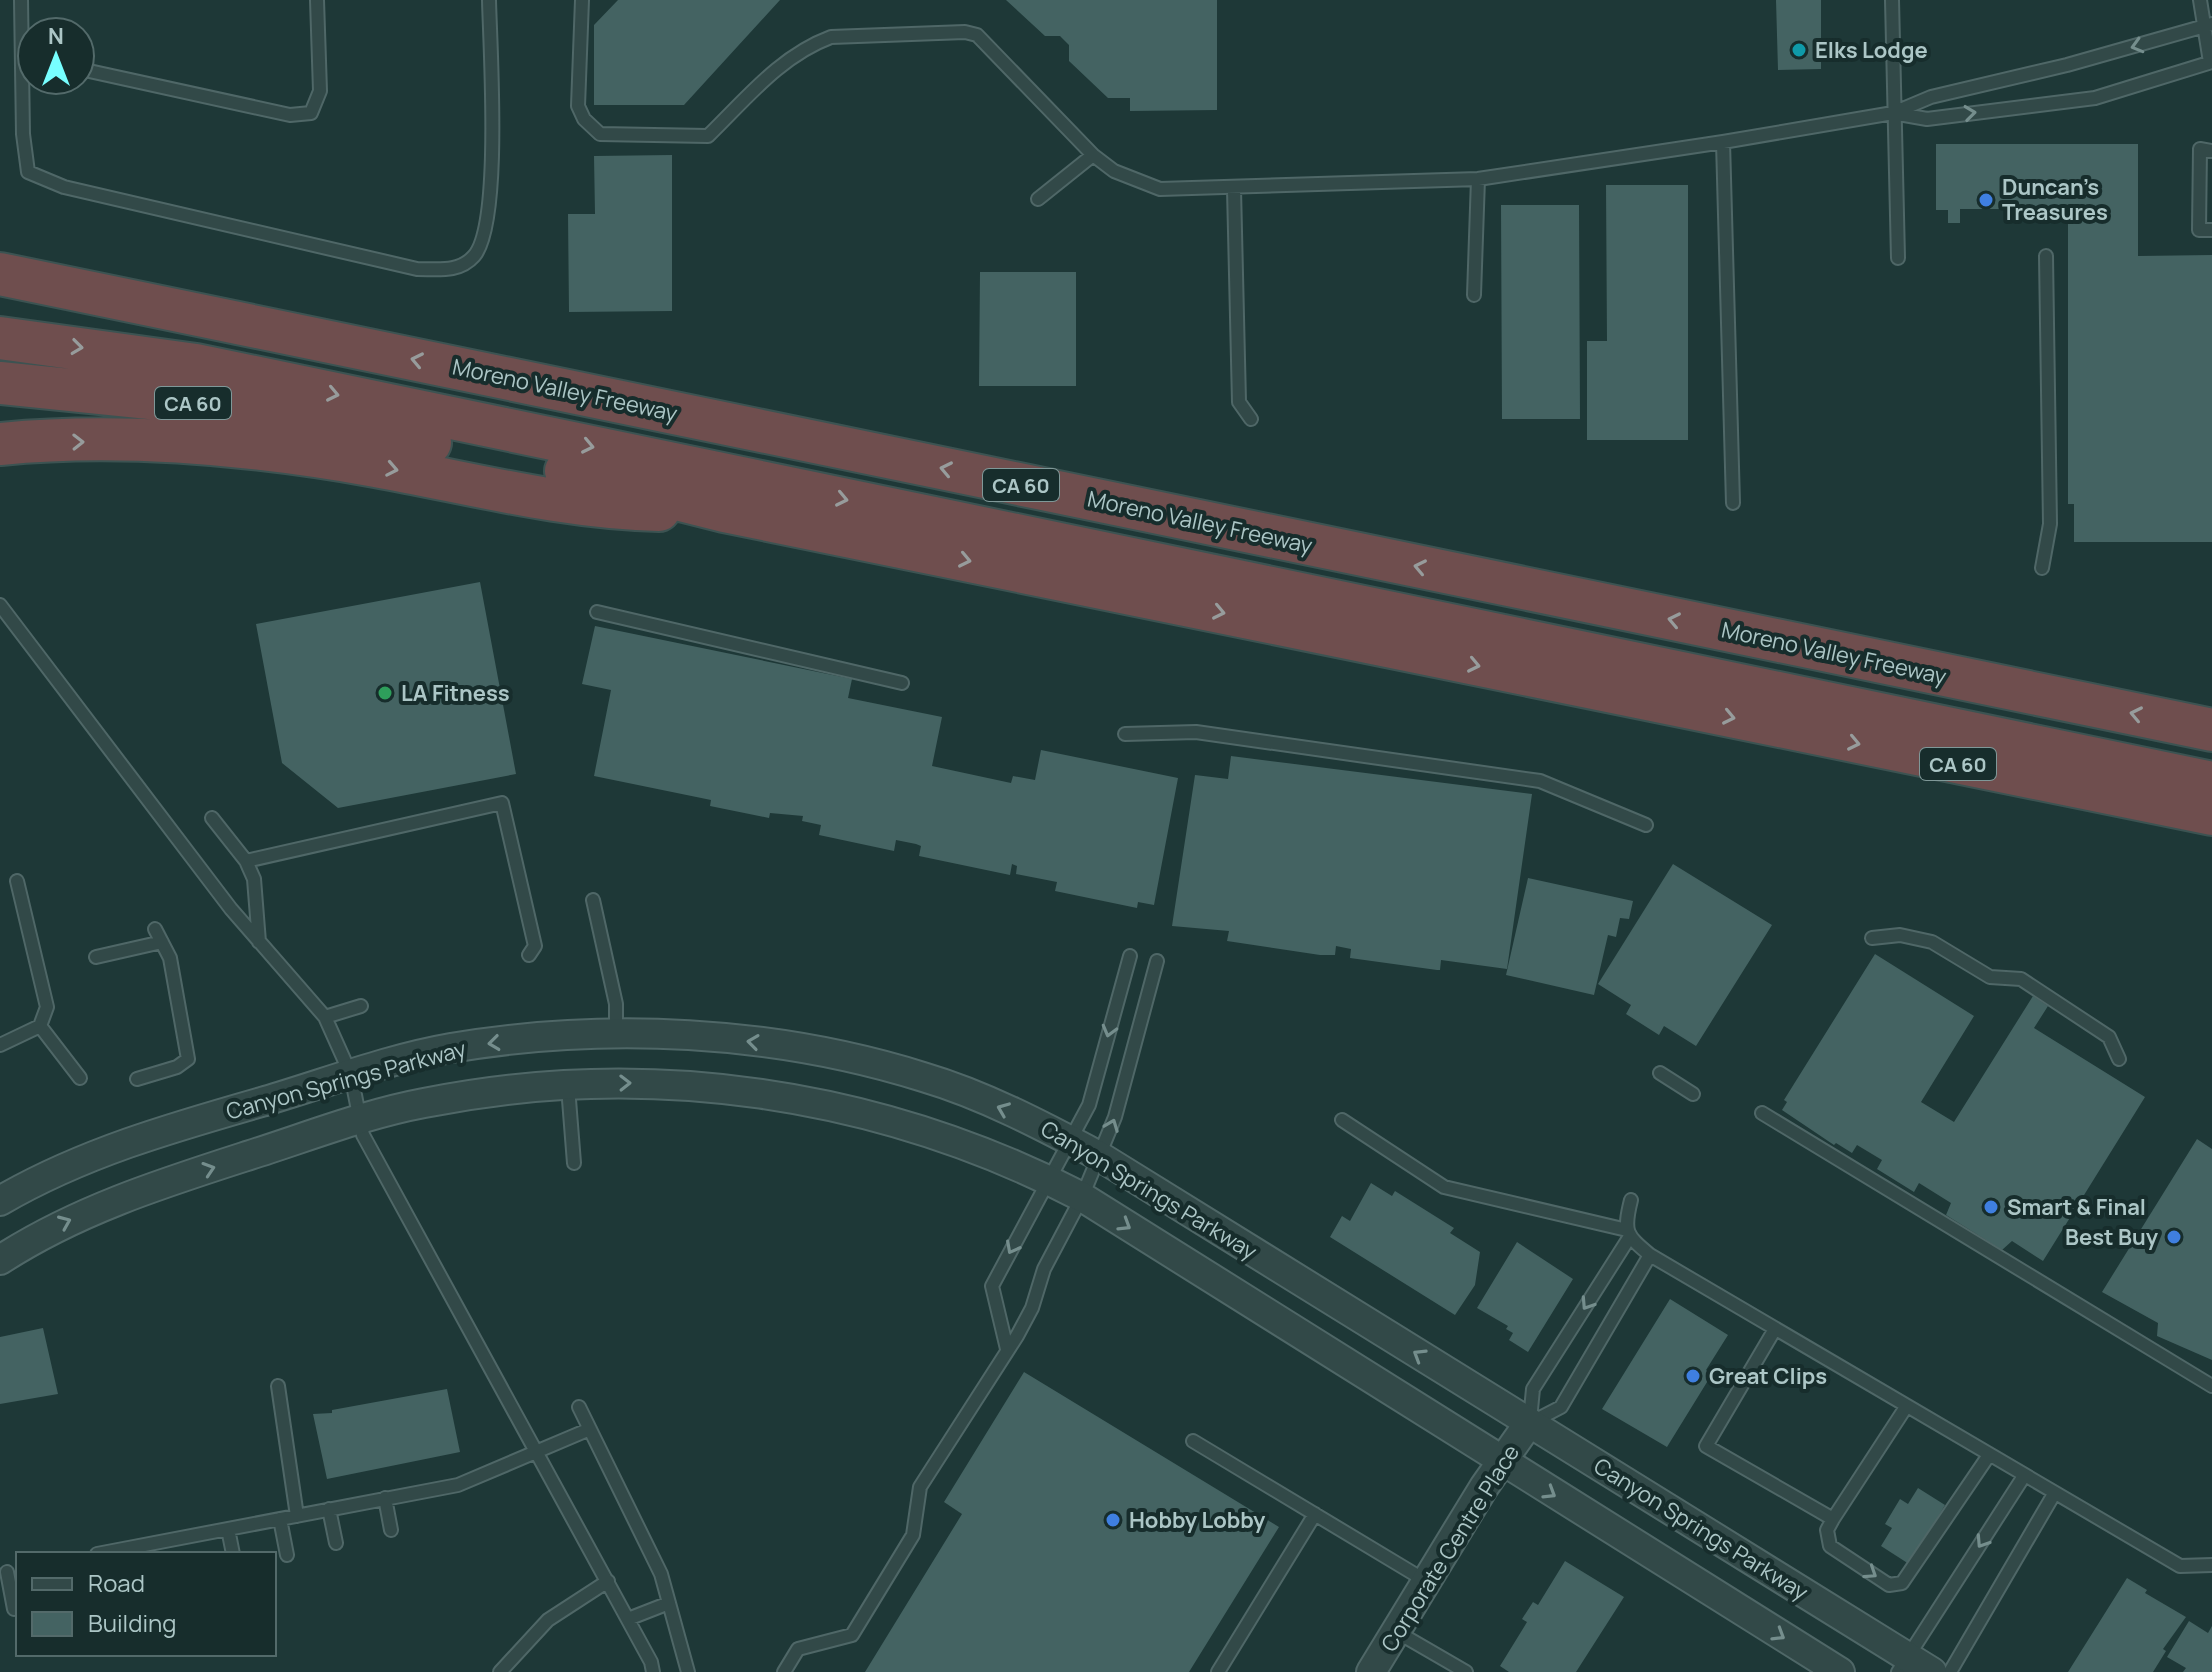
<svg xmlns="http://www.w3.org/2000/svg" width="2212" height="1672" font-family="Manrope,sans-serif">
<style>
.building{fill:#446362}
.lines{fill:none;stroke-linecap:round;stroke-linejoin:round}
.service-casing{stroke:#4f6767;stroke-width:16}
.tertiary-casing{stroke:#4f6767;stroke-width:32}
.motorway-casing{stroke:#3c5352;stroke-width:46}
.service{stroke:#324948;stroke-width:12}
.tertiary{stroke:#324948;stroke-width:28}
.motorway{stroke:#6f4e4e;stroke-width:42}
.oneway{stroke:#758e8d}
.oneway2{stroke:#979c9c}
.culture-dot{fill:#0f9aa8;stroke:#172d2c;stroke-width:3}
.shop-dot{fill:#3f7fe0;stroke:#172d2c;stroke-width:3}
.leisure-dot{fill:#2e9e5b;stroke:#172d2c;stroke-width:3}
.labels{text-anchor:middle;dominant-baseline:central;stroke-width:8;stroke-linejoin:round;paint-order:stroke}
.shield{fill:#172d2c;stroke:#7f9898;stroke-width:2}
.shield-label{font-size:20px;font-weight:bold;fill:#acc6c6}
.poi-label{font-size:22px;font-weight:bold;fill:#acc6c6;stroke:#172d2c;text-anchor:start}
.street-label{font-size:22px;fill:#acc6c6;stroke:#172d2c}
</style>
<rect width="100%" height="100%" fill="#1e3837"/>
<path class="building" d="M618 0H780L684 105H594V25Z
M1006 0H1217V110L1130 111V98H1108L1069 61V45L1060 36H1045Z
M1776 0H1821V69L1778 70Z
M1936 144H2138V256L2212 255V542H2074V504H2068V209H1960V223H1948V210H1936Z
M672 155V311L569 312 568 214H595L594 156Z
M1606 185H1688V440H1587V341H1607Z
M1501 205H1579L1580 419H1502Z
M980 272H1076V386H979Z
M480 582 516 774 338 808 282 763 256 624Z
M595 626 852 679 848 698 942 717 932 766 1011 783 1013 776 1035 780 1041 750 1178 778 1154 905 1138 902 1137 908 1055 891 1057 882 1016 874 1017 866 1012 864 1010 875 919 856 921 846 916 844 896 840 894 851 819 835 821 825 802 821 803 816 770 813 769 818 710 806 711 800 594 776 611 690 582 684Z
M1231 756 1532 794 1507 969 1441 960 1440 970H1437L1350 958 1351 949 1336 946 1335 955H1320L1227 941 1229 931 1172 926 1195 775 1228 779Z
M1673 864 1772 925 1696 1046 1664 1026 1659 1035 1626 1014 1631 1005 1598 984Z
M1528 878 1633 901 1629 919 1620 918 1616 937 1608 935 1594 995 1506 975Z
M1875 954 1974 1016 1921 1102 1954 1122 2033 996 2048 1006 2034 1028 2145 1097 2043 1261 2012 1241 2002 1250 1946 1215 1951 1203 1919 1183 1914 1192 1877 1169 1882 1160 1857 1145 1852 1153 1836 1143 1834 1145 1782 1110 1787 1102 1784 1100Z
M2197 1139 2212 1149V1360L2157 1336 2158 1323 2102 1292Z
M1371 1183 1392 1196 1395 1191 1454 1228 1450 1233 1480 1252 1475 1285 1455 1315 1330 1237 1342 1216 1350 1221Z
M1517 1242 1573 1279 1528 1352 1509 1340 1513 1333 1506 1329 1508 1326 1477 1308Z
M1670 1299 1728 1335 1706 1370 1712 1374 1667 1447 1602 1409Z
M43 1328 58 1394 0 1404V1337Z
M1024 1372 1279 1527 1189 1672H865L962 1514 944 1502Z
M447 1389 460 1452 327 1479 313 1414 332 1413V1410Z
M1918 1488 1945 1505 1932 1527 1936 1530 1909 1564 1881 1546 1892 1528 1885 1524 1900 1499 1908 1504Z
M1565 1561 1624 1597 1576 1672H1509L1500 1666 1527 1622 1522 1619 1533 1602 1538 1605Z
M2127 1578 2147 1590 2145 1593 2186 1617 2163 1649 2166 1651 2153 1672H2068Z
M2189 1621 2208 1633 2212 1626V1672H2183L2186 1668 2167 1657Z"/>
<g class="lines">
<g class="service-casing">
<path id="service" d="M21 0 23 134 28 172 64 187 417 269C438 269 459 273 474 256 502 224 490 47 489 0
M582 0 578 106 584 119 600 134 708 136C746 99 780 56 831 37L965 32 977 35 1093 155 1114 171 1160 189 1478 179 1723 142 1893 113 1931 97 2067 65 2212 24
M1892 0 1898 258
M2200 0 2210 62
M80 69 290 115 311 113 320 91 317 0
M1893 113 1927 119 2095 98 2212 62
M1723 142 1733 503
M2212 151 2200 149 2199 230H2212
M1234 189 1239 402 1251 419
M1038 199 1093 155
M1474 295 1478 179
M2042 568 2050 524 2046 256
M0 605 231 909 325 1017 351 1075 363 1135 651 1662 653 1672
M597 612 902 683
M1125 734 1196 732 1540 781 1646 825
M212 818 246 861 254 879 259 942
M246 861 502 803 535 946 529 955
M593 900 616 1004V1034
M1872 938 1900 935 1932 942 1990 977 2021 979 2109 1037 2119 1059
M96 957 162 942
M325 1017 361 1006
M40 1026 80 1078
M0 1045 40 1026 47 1007 17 881
M1660 1073 1693 1094
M137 1079 177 1067 188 1059 170 958 155 929
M568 1087 574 1163
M1762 1113 2212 1386
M1342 1120 1444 1187 1627 1230
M1631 1200C1623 1232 1626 1235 1650 1255L2180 1566 2212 1565
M1775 1329 1706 1446 1833 1519 1906 1407
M1007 1349 992 1286 1089 1105 1130 956
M278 1386 297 1516
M579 1407 661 1574 688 1672
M1530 1420 1533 1389 1629 1238
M1532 1422 1561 1407 1650 1255
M1193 1441 1426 1581
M385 1498 391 1530
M329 1509 336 1543
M280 1519 287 1555
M1833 1519 1827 1530 1830 1546 1889 1585 1902 1583 1989 1455
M228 1529 233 1554
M97 1554 458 1485 590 1429
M7 1572 14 1609
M628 1619 669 1603
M1397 1632 1466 1672
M500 1672 548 1620 608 1581
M784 1672 798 1649 852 1635 913 1535 920 1487 1017 1336 1032 1308 1044 1269 1082 1197 1115 1117 1157 961
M1218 1672 1315 1514
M1898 1672 2024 1476
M1950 1672 2054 1494"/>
</g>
<g class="tertiary-casing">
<path id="tertiary" d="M0 1201C82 1153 174 1127 265 1101 326 1083 388 1059 451 1048 606 1022 773 1030 923 1077 984 1095 1043 1126 1099 1156L1932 1672
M0 1260C77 1210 163 1183 250 1155 307 1137 365 1114 424 1103 648 1058 879 1092 1082 1197L1840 1672
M1371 1672 1484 1487 1529 1423"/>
</g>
<g class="motorway-casing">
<path id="motorway" d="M0 274 2212 730
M0 338 196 365 2212 783
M0 383 179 401 430 443
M0 444C125 432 253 444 376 466 470 483 563 508 659 510
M566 471 724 511 2212 814"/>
</g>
<use href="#service" class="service"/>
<use href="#tertiary" class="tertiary"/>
<use href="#motorway" class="motorway"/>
</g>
<defs><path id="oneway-chevron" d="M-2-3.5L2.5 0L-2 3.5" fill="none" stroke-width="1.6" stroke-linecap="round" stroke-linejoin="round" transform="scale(2)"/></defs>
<g class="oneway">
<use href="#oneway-chevron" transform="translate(2137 46) rotate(164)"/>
<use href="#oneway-chevron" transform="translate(1970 113) rotate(-7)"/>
<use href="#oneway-chevron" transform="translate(1109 1031) rotate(105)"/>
<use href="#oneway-chevron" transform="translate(753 1042) rotate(-172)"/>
<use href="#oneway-chevron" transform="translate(494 1043) rotate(173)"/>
<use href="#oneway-chevron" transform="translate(625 1083) rotate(-1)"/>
<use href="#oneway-chevron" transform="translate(1003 1109) rotate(-158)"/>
<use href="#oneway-chevron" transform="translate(1112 1125) rotate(-69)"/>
<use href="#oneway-chevron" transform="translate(209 1169) rotate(-18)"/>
<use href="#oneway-chevron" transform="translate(65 1222) rotate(-23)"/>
<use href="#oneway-chevron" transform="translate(1125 1225) rotate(32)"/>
<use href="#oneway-chevron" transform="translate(1012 1248) rotate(118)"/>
<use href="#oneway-chevron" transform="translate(1587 1304) rotate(123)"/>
<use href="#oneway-chevron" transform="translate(1419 1355) rotate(-148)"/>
<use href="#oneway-chevron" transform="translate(1550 1493) rotate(32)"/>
<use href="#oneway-chevron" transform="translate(1982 1542) rotate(123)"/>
<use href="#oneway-chevron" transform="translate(1871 1573) rotate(33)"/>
<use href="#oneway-chevron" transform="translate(1779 1635) rotate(32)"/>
</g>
<g class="oneway2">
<use href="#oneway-chevron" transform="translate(77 347) rotate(7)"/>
<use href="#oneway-chevron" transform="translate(417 360) rotate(-168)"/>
<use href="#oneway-chevron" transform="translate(333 394) rotate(12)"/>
<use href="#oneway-chevron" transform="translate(78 442) rotate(-1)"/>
<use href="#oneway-chevron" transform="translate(588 446) rotate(12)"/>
<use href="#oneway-chevron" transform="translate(392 469) rotate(11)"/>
<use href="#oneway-chevron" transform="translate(946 469) rotate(-168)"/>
<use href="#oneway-chevron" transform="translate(842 499) rotate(12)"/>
<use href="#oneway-chevron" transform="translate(965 560) rotate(12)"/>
<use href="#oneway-chevron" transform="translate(1420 567) rotate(-168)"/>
<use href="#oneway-chevron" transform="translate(1219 612) rotate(12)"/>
<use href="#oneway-chevron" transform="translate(1674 620) rotate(-168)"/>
<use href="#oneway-chevron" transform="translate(1474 665) rotate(12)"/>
<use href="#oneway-chevron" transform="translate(2136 714) rotate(-168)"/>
<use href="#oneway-chevron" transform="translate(1729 717) rotate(12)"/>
<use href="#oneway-chevron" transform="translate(1854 743) rotate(12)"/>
</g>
<circle class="culture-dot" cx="1799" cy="50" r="8"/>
<g class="shop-dot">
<circle cx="1986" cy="200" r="8"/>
<circle cx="1991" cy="1207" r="8"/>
<circle cx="2174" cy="1237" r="8"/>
<circle cx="1693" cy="1376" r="8"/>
<circle cx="1113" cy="1520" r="8"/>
</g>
<circle class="leisure-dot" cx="385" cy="693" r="8"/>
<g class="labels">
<g class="shield">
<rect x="155" y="387" width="76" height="32" rx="6"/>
<rect x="983" y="469" width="76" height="32" rx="6"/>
<rect x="1920" y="748" width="76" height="32" rx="6"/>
</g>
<g class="shield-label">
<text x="193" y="403">CA 60</text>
<text x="1021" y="485">CA 60</text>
<text x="1958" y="764">CA 60</text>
</g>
<g class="poi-label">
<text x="1815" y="50">Elks Lodge</text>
<text x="2002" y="187">Duncan’s<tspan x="2002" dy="25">Treasures</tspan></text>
<text x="401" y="693">LA Fitness</text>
<text x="2007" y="1207">Smart &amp; Final</text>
<text x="2158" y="1237" text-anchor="end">Best Buy</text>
<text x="1709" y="1376">Great Clips</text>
<text x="1129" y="1520">Hobby Lobby</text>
</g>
<g class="street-label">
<text transform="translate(565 390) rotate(12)">Moreno Valley Freeway</text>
<text transform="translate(1200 522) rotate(12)">Moreno Valley Freeway</text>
<text transform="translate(1834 653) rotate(12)">Moreno Valley Freeway</text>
<text transform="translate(346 1080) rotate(-15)">Canyon Springs Parkway</text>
<text transform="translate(1149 1190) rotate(31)">Canyon Springs Parkway</text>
<text transform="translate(1701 1529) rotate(32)">Canyon Springs Parkway</text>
<text transform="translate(1450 1548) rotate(-58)">Corporate Centre Place</text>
</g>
</g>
<rect x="16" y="1552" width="260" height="104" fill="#172d2c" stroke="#536a6a" stroke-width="2"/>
<rect x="32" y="1578" width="40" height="12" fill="#324948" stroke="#536a6a" stroke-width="2"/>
<text x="88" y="1592" font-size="24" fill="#acc6c6">Road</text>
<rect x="32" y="1612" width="40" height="24" fill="#446362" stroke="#536a6a" stroke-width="2"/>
<text x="88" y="1632" font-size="24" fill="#acc6c6">Building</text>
<g transform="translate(56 56)"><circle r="38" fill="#172d2c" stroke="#536a6a" stroke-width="2"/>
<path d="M0-6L14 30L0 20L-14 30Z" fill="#77ffff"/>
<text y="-12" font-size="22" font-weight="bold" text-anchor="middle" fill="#acc6c6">N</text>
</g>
</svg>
